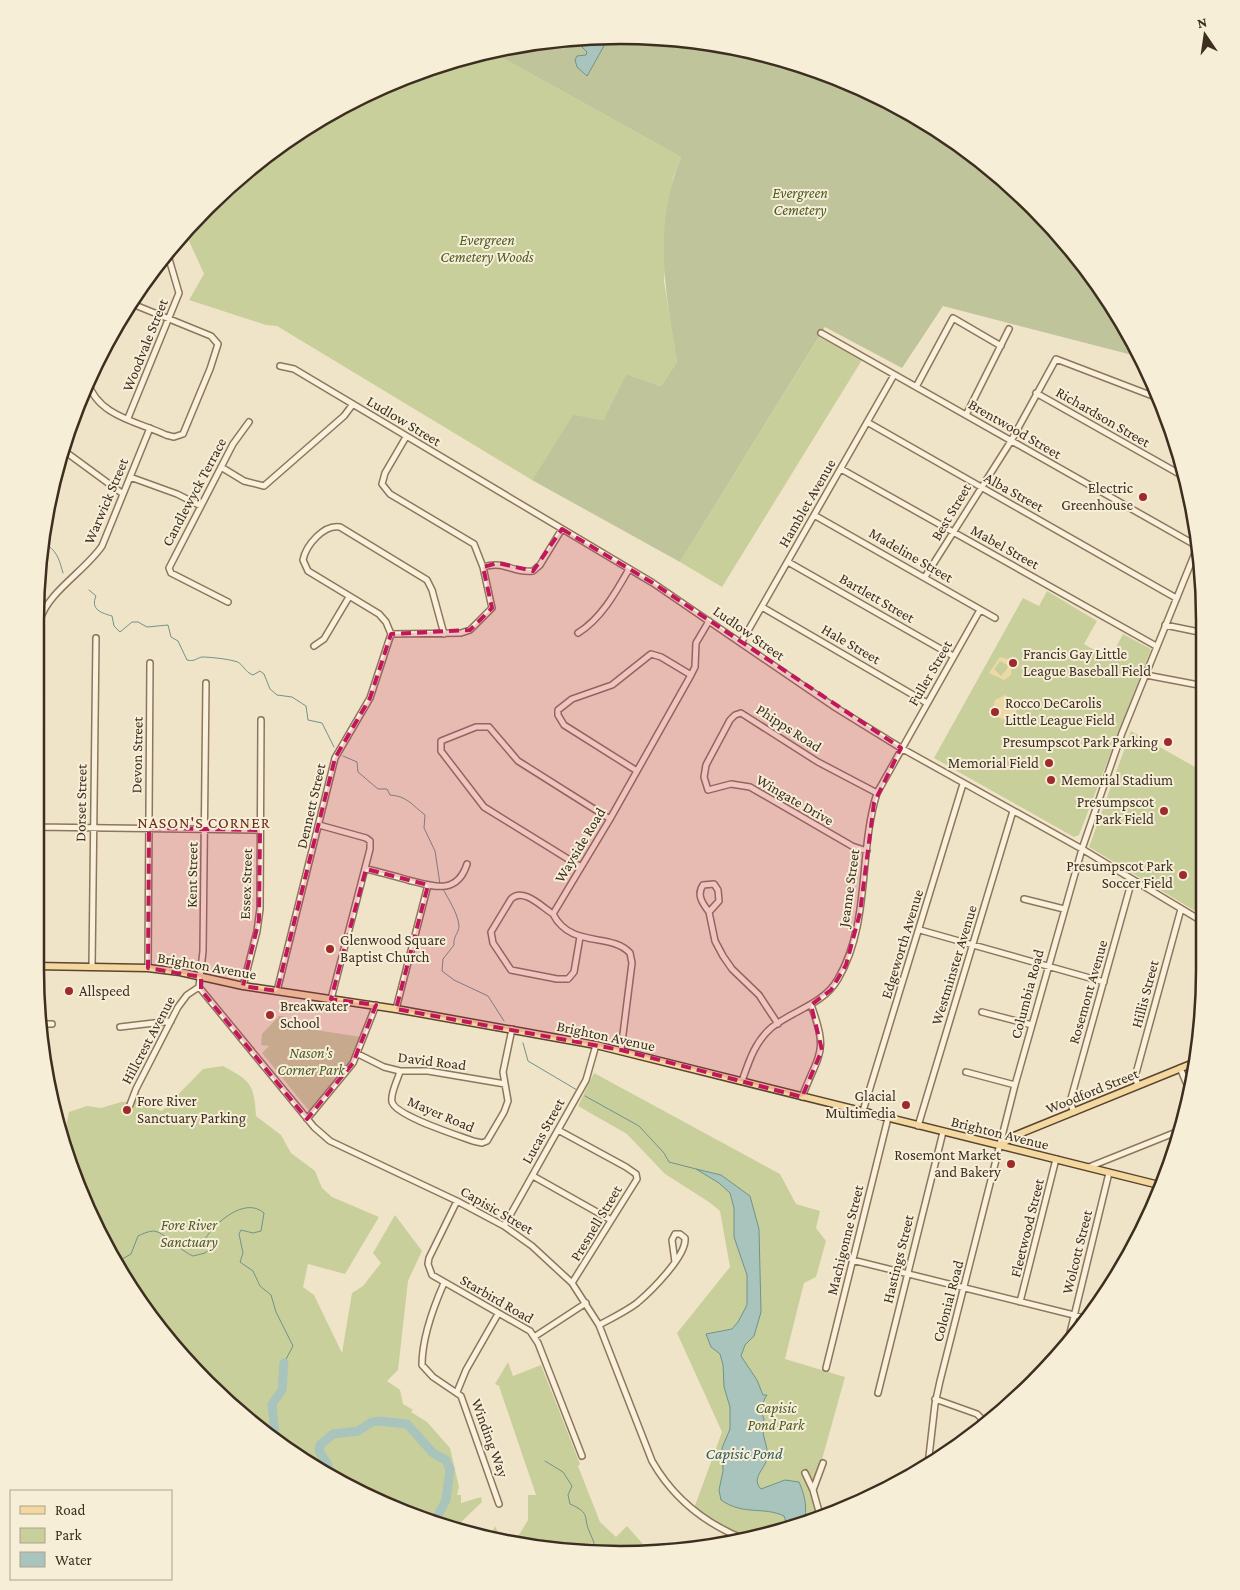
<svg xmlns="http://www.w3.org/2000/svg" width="1240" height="1590" font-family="'Crimson Pro',serif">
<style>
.green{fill:#c9cf9b}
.sand{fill:#ecd9a5;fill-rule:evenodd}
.cemetery{fill:#bfc49a}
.water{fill:#a9c4bc;stroke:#6f938a}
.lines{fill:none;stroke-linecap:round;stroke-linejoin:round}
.stream{stroke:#6f938a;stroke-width:1}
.river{stroke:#a9c4bc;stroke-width:9}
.minor-casing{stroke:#8d765c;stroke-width:8}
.major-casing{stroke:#5b4430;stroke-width:9}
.minor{stroke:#faf1dc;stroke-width:5}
.major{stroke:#f3d9a0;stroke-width:6}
.marked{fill:#c2185b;fill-opacity:0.2;stroke:#c2185b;stroke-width:4;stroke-dasharray:10 6;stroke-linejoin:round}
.poi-dot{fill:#9e2a2b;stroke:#f7eed8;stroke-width:2}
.labels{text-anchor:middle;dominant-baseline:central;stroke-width:4;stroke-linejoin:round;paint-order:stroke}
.park-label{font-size:15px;font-style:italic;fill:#4d5a26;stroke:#f7eed8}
.street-label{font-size:15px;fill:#3d2e20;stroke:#f7eed8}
.poi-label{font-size:15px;fill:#3d2e20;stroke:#f7eed8;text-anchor:end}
.neighbourhood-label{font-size:16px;letter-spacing:1px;fill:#6b2e1e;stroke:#f7eed8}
.water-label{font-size:16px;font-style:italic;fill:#2f5d5a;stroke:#f7eed8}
.rim{fill:none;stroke:#3d2e20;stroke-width:2.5}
</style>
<rect width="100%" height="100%" fill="#f0e4c8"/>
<path class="green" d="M492 52 681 157 673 178 664 281 677 362 661 386 626 374 603 420 573 416 532 480 277 326 266 325 189 300 204 274 185 232 234 180 327 114 432 66Z
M819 337 862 360 722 587 680 562Z
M1047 591 1097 621 1084 644 1110 659 1123 634 1151 649 1079 835 1074 837 934 758 1023 598 1039 606Z
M1131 731 1204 772 1205 917 1089 847Z
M279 1016H284L288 1028 290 1026 361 1037 354 1059 310 1112 262 1053 269 1046 261 1045 262 1034Z
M223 1066C251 1081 254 1084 256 1116L281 1135 291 1153 315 1171 322 1188 332 1197 379 1217 345 1274 308 1264 303 1287 314 1295 342 1353 352 1293 363 1286 381 1263 373 1253 395 1215 422 1251 408 1281 398 1370 387 1381 400 1390 403 1404 413 1410 411 1412 427 1422 450 1448 459 1487 457 1495H461V1503L481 1497 482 1502 461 1522V1532L328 1477 207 1384 114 1263 63 1141 69 1112 87 1106 101 1108 121 1102 137 1101 162 1111 203 1069Z
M594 1073 780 1174 796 1204 820 1211 816 1228 826 1241 816 1277 804 1283 785 1359 845 1377 816 1481 821 1514 772 1535 744 1539 693 1511 722 1432 677 1333 730 1267 720 1211 709 1202 665 1174 627 1134 578 1106Z
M508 1362 513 1376 541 1365 580 1464 578 1466 600 1522 616 1537 627 1526 649 1551 620 1555 490 1538 495 1526 501 1538 519 1535 528 1520V1495H536L499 1386 495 1384Z"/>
<path class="sand" d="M1000 657 1008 659 1012 666 1011 675 1004 680 989 673ZM1000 661 1007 665 1008 668 1001 676 994 669Z
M1005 695 1018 702 1019 706C1014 716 1008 725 997 716L993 707 995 700Z"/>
<path class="cemetery" d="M658 36 771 55 878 95 976 156 1060 234 1126 327 1140 357 943 306 902 368 825 327 680 562 532 480 573 415 603 420 626 374 661 386 677 362C665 289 653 227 681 157L492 52 543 40Z"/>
<path class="water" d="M597 38 604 46 587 76 577 67 575 60 577 56 586 55 587 52 582 47 586 39Z
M696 1169 721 1175 750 1196 759 1229 761 1312 754 1336 745 1345 741 1356 757 1380 763 1395H767C762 1402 760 1411 764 1419 759 1434 770 1447 767 1459 764 1470 751 1478 761 1489L785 1480 799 1482C804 1493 807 1505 805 1517L807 1520 788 1528 784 1516C763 1506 744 1516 721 1500L719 1490 723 1471 722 1448 730 1429V1407L724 1387 723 1365 720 1354 711 1347 706 1334 732 1329 738 1322 747 1305V1275L734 1237V1208L730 1193 719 1183Z"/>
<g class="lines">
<path class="stream" d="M43 547 48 546C58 552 60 563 63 573
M89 590 96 596C90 610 102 613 112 616L114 626 120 632 132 622H138L147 627 168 625 171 637 178 641 187 660C194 662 197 658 202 657 210 657 227 659 234 661 243 662 244 672 253 675L260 671 264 674 270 689 277 695 292 697 306 706 308 720 322 723 334 747
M343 756 357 762 358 772 378 789H387L390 795C407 796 412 805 425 815L424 828 435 851 440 884
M442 887C448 899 458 913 459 926 459 933 453 936 454 945L443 959 442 971 454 980 488 996 504 1021
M523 1043 528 1061 577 1090
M585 1096 639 1126 664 1153 669 1162 696 1169
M108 1249 112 1251 115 1263 131 1254 138 1236C142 1234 149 1231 153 1231 163 1231 179 1250 193 1256L205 1253 213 1246 212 1242 205 1239C215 1223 245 1196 264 1213L261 1231 253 1233 241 1230 239 1234 243 1253 240 1262 253 1271 260 1286 271 1295 276 1312 293 1346 284 1363
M545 1461 563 1472 572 1486 568 1495 570 1504C592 1514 582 1516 590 1533 593 1540 595 1543 594 1552
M603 1553 609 1549 618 1555"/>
<path class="river" d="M275 1436 272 1404 282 1390 284 1363
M320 1471 326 1469 328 1465 319 1451 320 1445 333 1434 358 1431 372 1422 379 1421 407 1424 433 1453 446 1460 450 1469 446 1500 435 1521
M396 1505 402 1507"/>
<g class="minor-casing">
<path id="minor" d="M821 333 1197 546
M280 366 294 369 653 583 833 706 901 748 1082 849 1205 923
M88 382C97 416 139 422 166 435L174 437 183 434 210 369 218 344 211 336 130 303
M916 387 953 318 1001 346
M1036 393 1183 476
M966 415 1009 329
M128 418 179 293 167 252
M867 422 1176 598
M63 450 123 494
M221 467 244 481 264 486 344 416 353 404
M841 469 1156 646
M130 477 177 494 201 506
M814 515 995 618
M788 562 953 656
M483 567C506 560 513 574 533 571L540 565 562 529
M925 577 1011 441 1056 359 1158 398
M228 602 171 573 169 568 233 444 249 422
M762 607 927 703
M1165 625 1204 633
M578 633C601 619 616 592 629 569
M391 634 461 633 470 630 492 608 483 567 474 544 390 494 382 484 385 473 406 437
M741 643 894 375
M314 646 324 639 349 597
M1146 675 1204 686
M206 683 203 951 199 987 314 1127 330 1141 457 1201 504 1226 532 1246 572 1283 599 1325 652 1461C673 1498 704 1523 744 1539
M637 771 564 725 558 715V710L572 699 612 685 651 654 661 657 691 675
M319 825 366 838 370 841V849L331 999
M36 827 260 830
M867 851 852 846 750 787 731 784 708 790 704 777 706 765 730 720 735 715 741 713 818 762 877 793
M581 867 484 807 441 751V741L476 727H489L518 761 610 819
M366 869C380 872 394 876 408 880 432 886 457 896 467 864
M1024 899 1064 909
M709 912C703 904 696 895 703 885L714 884 718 890 719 901 709 912 715 941 723 956 732 969 759 995 778 1024
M553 914C542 907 523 887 511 899L491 932 493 943 511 970 557 979H568L574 972 580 937
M35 923 40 620C48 592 85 571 102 546L150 428
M35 926 36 967
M920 930 1104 982
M92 967 96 638
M148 968 150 663
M243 986 257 931 260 909 261 720
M277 991 335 758 370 698 391 634 386 622 379 614 308 571 303 560C306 545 324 524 340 527L427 580 432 590 444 634
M396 1009 428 885
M982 1012 1032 1025
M42 1024H52
M120 1027 171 1021
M621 1050 632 963 630 953C611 932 571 949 553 914L610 819 691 675 695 667 696 643 709 621
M358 1054 384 1067 400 1071H428L505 1084
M1180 1068 1191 1094
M400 1071C398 1080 390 1093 392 1102 396 1116 457 1135 473 1141L482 1143 487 1141 504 1112 508 1101 503 1072 512 1029
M966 1072 1015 1085
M742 1081C749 1061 755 1042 771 1028 793 1010 823 1005 838 979 871 922 858 854 877 793L980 610
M1138 1085 1135 1077 1181 909
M802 1097C819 1052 829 1053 811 1005
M128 1110 136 1089 178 1007 187 995 199 987
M863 1111 963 784
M1074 1112 1070 1102 1132 880
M307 1119 353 1063 376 1005
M918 1126 1013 811
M558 1130 626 1167 636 1174 637 1179 572 1283
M1089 1167 1179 1131
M533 1176 611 1220
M457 1201 429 1258 428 1264 432 1275 530 1331 538 1343 582 1456
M504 1226 586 1080 596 1045
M852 1260 1086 1318
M444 1283C433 1308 422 1337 422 1365L433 1377 461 1396 499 1504
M1020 1302 1056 1159
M599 1325C612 1318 625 1312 637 1303 650 1292 687 1256 685 1238L680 1234H675L672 1240 675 1262
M534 1337 586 1303
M1069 1337 1109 1173
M826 1368 888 1118
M457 1392 466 1370 498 1314
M878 1393 943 1132
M935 1399 977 1414 985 1422
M928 1465 935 1404 940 1381 1015 1085 1082 849 1122 733 1197 548
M805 1473 813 1490 820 1515
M813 1490 823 1463"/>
</g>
<g class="major-casing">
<path id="major" d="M35 966 148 968 180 972 243 986 396 1009 596 1045 1163 1186
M1000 1145 1014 1136 1196 1062"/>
</g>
<use href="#minor" class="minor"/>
<use href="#major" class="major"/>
</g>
<path class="marked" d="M562 529 653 583 901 748 874 803 860 913 846 965 831 990 811 1005 822 1050 802 1097 621 1050 396 1009 428 885 366 869 331 999 376 1005 353 1063 307 1119 201 990V977L148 968 149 828 260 830 259 920 243 986 277 991 335 758 370 698 391 634 470 630 492 608 483 567 498 563 533 571Z"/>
<g class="poi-dot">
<circle cx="1143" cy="497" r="5"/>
<circle cx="1013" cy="663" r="5"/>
<circle cx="995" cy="712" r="5"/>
<circle cx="1168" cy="742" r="5"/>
<circle cx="1049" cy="763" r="5"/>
<circle cx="1051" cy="780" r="5"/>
<circle cx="1164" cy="811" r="5"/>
<circle cx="1183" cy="875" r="5"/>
<circle cx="330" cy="949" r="5"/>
<circle cx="69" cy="991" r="5"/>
<circle cx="270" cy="1015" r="5"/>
<circle cx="906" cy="1105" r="5"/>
<circle cx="127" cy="1110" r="5"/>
<circle cx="1011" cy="1164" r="5"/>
</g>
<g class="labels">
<g class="park-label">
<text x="800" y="193">Evergreen<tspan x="800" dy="17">Cemetery</tspan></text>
<text x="487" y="240">Evergreen<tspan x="487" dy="17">Cemetery Woods</tspan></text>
<text x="311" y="1053">Nason's<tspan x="311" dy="17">Corner Park</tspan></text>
<text x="189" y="1225">Fore River<tspan x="189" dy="17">Sanctuary</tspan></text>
<text x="776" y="1408">Capisic<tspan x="776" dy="17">Pond Park</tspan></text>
</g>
<g class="street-label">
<text transform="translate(145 345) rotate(-68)">Woodvale Street</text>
<text transform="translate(1103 417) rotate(30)">Richardson Street</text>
<text transform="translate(404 421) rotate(31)">Ludlow Street</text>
<text transform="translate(1015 429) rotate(30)">Brentwood Street</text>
<text transform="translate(194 492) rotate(-62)">Candlewyck Terrace</text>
<text transform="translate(1014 492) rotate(29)">Alba Street</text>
<text transform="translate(106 501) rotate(-67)">Warwick Street</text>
<text transform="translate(807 503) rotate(-60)">Hamblet Avenue</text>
<text transform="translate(951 512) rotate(-59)">Best Street</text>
<text transform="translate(1005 547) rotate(29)">Mabel Street</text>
<text transform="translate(911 555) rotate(30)">Madeline Street</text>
<text transform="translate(877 598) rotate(30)">Bartlett Street</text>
<text transform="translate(749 633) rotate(35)">Ludlow Street</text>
<text transform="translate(851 644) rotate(30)">Hale Street</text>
<text transform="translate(930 673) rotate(-60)">Fuller Street</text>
<text transform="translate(789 728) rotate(33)">Phipps Road</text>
<text transform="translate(137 755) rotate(-89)">Devon Street</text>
<text transform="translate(795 800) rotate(30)">Wingate Drive</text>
<text transform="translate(81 803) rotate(-89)">Dorset Street</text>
<text transform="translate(311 806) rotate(-77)">Dennett Street</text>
<text transform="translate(580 845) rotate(-59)">Wayside Road</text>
<text transform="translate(192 875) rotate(-89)">Kent Street</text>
<text transform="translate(246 884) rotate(-88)">Essex Street</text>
<text transform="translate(849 888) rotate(-82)">Jeanne Street</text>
<text transform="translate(902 944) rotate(-73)">Edgeworth Avenue</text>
<text transform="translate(954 965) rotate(-73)">Westminster Avenue</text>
<text transform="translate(207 966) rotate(10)">Brighton Avenue</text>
<text transform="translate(1088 992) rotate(-74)">Rosemont Avenue</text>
<text transform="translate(1027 994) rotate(-75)">Columbia Road</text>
<text transform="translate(1145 994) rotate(-75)">Hillis Street</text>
<text transform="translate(606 1036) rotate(12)">Brighton Avenue</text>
<text transform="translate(148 1040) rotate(-62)">Hillcrest Avenue</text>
<text transform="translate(432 1061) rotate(7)">David Road</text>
<text transform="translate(1092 1091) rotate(-22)">Woodford Street</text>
<text transform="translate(441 1114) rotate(23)">Mayer Road</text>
<text transform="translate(543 1131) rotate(-61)">Lucas Street</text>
<text transform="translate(1000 1133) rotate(14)">Brighton Avenue</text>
<text transform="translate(497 1210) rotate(30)">Capisic Street</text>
<text transform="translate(596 1223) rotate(-59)">Presnell Street</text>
<text transform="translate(1027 1228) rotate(-76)">Fleetwood Street</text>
<text transform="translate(845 1240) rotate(-76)">Machigonne Street</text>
<text transform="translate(1077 1252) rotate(-76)">Wolcott Street</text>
<text transform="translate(898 1259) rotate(-76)">Hastings Street</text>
<text transform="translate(497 1299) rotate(30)">Starbird Road</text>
<text transform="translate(948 1301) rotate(-75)">Colonial Road</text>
<text transform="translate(490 1438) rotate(70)">Winding Way</text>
</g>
<g class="poi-label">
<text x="1133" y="488">Electric<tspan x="1133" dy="17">Greenhouse</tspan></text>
<text x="1023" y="654" text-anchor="start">Francis Gay Little<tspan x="1023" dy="17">League Baseball Field</tspan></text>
<text x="1005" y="703" text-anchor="start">Rocco DeCarolis<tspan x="1005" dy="17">Little League Field</tspan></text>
<text x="1158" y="742">Presumpscot Park Parking</text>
<text x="1039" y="763">Memorial Field</text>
<text x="1061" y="780" text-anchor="start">Memorial Stadium</text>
<text x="1154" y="802">Presumpscot<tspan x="1154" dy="17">Park Field</tspan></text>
<text x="1173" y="866">Presumpscot Park<tspan x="1173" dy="17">Soccer Field</tspan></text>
<text x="340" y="940" text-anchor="start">Glenwood Square<tspan x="340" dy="17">Baptist Church</tspan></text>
<text x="79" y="991" text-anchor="start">Allspeed</text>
<text x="280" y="1006" text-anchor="start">Breakwater<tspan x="280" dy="17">School</tspan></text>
<text x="896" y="1096">Glacial<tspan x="896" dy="17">Multimedia</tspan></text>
<text x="137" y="1101" text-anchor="start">Fore River<tspan x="137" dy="17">Sanctuary Parking</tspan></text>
<text x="1001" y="1155">Rosemont Market<tspan x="1001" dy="17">and Bakery</tspan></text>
</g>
<g class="neighbourhood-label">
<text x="204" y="822">NASON'S CORNER</text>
</g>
<g class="water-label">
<text x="744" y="1453">Capisic Pond</text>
</g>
</g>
<path d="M0 0H1240V1590H0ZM620 44H620A576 576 0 0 1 1196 620V970A576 576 0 0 1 620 1546H620A576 576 0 0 1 44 970V620A576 576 0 0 1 620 44Z" fill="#f7eed8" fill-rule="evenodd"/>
<path class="rim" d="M620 44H620A576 576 0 0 1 1196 620V970A576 576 0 0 1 620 1546H620A576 576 0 0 1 44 970V620A576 576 0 0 1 620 44Z"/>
<rect x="10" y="1490" width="162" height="90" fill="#f7eed8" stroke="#ada18e"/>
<rect x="20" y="1506" width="25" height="8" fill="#f3d9a0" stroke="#ada18e"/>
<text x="55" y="1515" font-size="15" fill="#3d2e20">Road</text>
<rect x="20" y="1528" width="25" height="15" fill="#c9cf9b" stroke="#ada18e"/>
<text x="55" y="1540" font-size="15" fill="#3d2e20">Park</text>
<rect x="20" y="1552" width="25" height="15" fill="#a9c4bc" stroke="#ada18e"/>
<text x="55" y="1565" font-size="15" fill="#3d2e20">Water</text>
<g transform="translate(1205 35) rotate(347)" stroke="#f7eed8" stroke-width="4" paint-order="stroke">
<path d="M0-4L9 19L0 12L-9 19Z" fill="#3d2e20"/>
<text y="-8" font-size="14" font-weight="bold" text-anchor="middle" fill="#3d2e20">N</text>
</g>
</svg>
